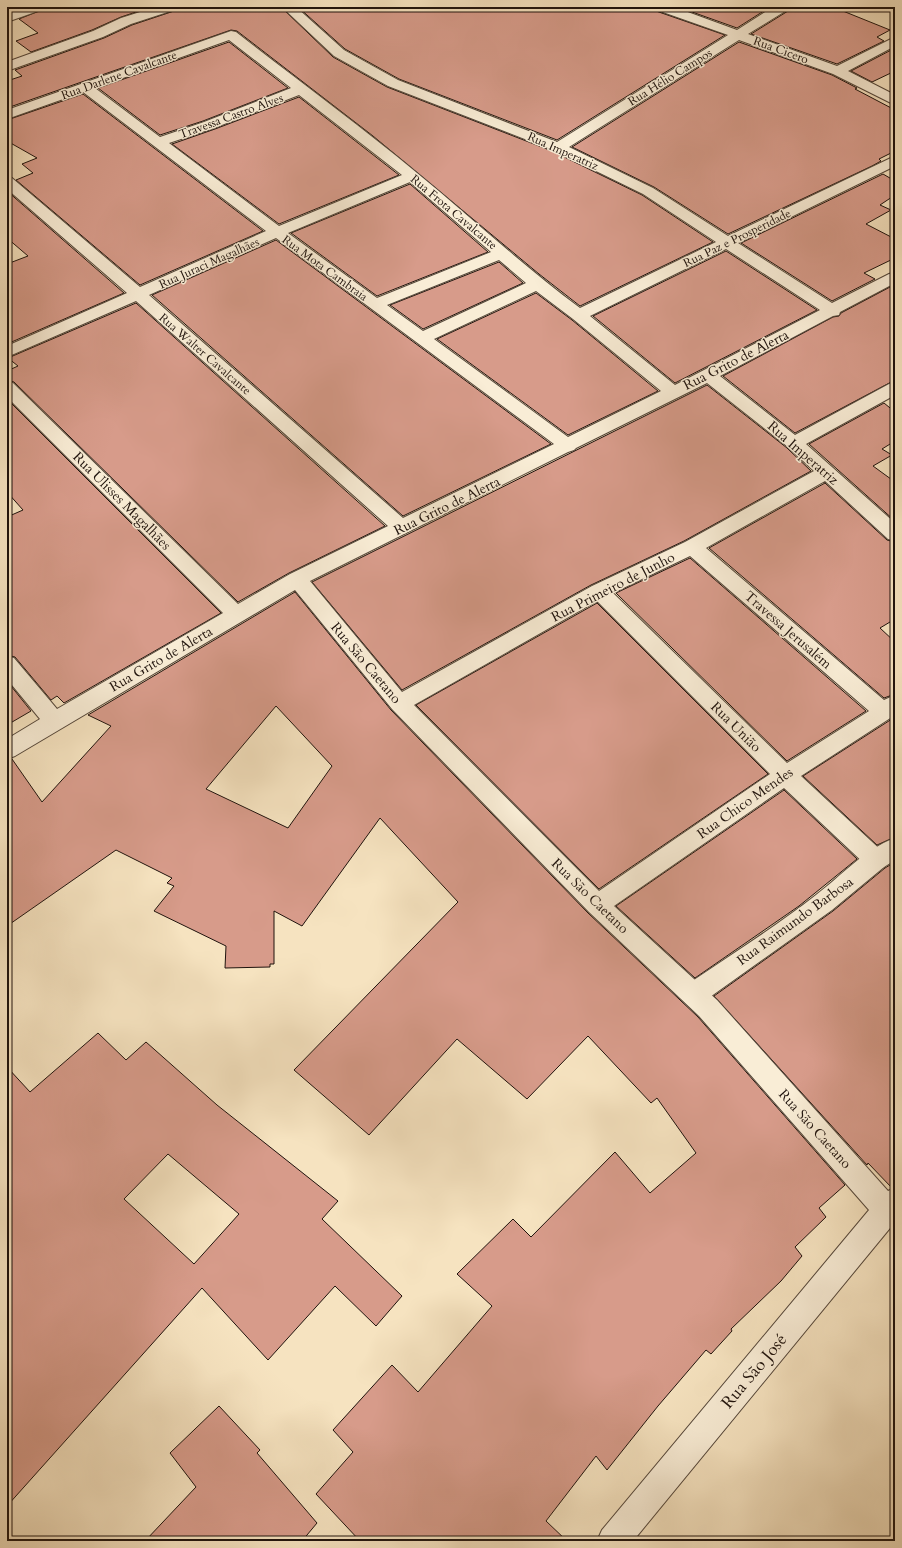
<svg xmlns="http://www.w3.org/2000/svg" width="902" height="1548" font-family="Cardo,serif">
<style>
.building{fill:#d79b8a;stroke:#1f130d;fill-rule:evenodd}
.lines{fill:none;stroke-linecap:round;stroke-linejoin:round}
.service-casing{stroke:#55473a;stroke-width:2}
.minor-casing{stroke:#55473a;stroke-width:2}
.service{fill:#f9edd6;fill-rule:evenodd}
.minor{fill:#f9edd6;fill-rule:evenodd}
.labels{text-anchor:middle;dominant-baseline:central;stroke-width:3;stroke-linejoin:round;paint-order:stroke}
.far-street-label{font-size:12px;fill:#1f130d;stroke:#f9edd6}
.street-label{font-size:14px;fill:#1f130d;stroke:#f9edd6}
.near-street-label{font-size:17px;fill:#1f130d;stroke:#f9edd6}
</style>
<rect width="100%" height="100%" fill="#f6e3c0"/>
<filter id="stains"><feTurbulence type="fractalNoise" baseFrequency=".005" numOctaves="4"/><feColorMatrix values="0 0 0 0 .2 0 0 0 0 .09 0 0 0 0 .02 0 0 0 .5 -.17"/></filter>
<radialGradient id="worn" r=".72"><stop offset=".6" stop-color="#630" stop-opacity="0"/><stop offset="1" stop-color="#630" stop-opacity=".3"/></radialGradient>
<path class="building" d="M49 7H151L121 17 92 30 31 52 16 41 38 33 19 19Z
M176 7H281L333 57 387 87 552 151 642 195 713 242 580 306 539 274 373 136 237 31 231 30 7 108V81L22 76 15 70 104 38 132 25 174 11Z
M298 7H655L656 11 725 35 557 140 399 79 345 49Z
M678 7H770L737 28Z
M789 7H833L890 30 877 37 884 41 837 64 751 34 788 11Z
M229 42 288 88 203 121 160 135 98 88Z
M739 42 832 75 857 88 855 89 895 110V151L879 159 881 161 872 166 728 234 654 187 572 147Z
M895 48V71L872 82 851 71Z
M83 94 263 231 140 285 16 180 33 173 22 164 37 158 7 141V120Z
M299 97 399 175 279 224 172 144 215 129Z
M883 174 895 181V195L880 205 891 210 866 224 895 239V258L864 273 875 279 832 301 741 243Z
M410 184 488 252 377 296 291 233Z
M7 191 124 293 7 344V264L28 256 7 238Z
M276 240 551 444 403 516 152 295Z
M726 251 817 310 675 383 593 316Z
M499 262 523 283 423 329 390 305Z
M890 287 895 290V380L795 433 723 376 833 317 839 316 841 313Z
M536 293 572 320 658 391 568 435 437 339Z
M136 303 385 526 289 573 238 602 14 382 7 380V371L18 366 8 358Z
M707 385 787 448 811 471 684 541 591 585 402 690 312 582Z
M7 399 221 613 64 703 57 696 51 700 15 657 7 655V517L23 510 7 492Z
M884 403 895 412V441L882 449 892 455 873 466 895 482V521L809 444Z
M825 483 887 540 895 542V619L880 628 895 642V694L884 698 709 548Z
M690 558 866 711 787 761 616 593Z
M295 592 391 710 588 913 698 1017 845 1185 819 1208 826 1217 795 1247 802 1256 781 1281 731 1329 732 1331 711 1354 706 1350 658 1406 607 1470 596 1456 546 1521 567 1541H360L316 1494 353 1452 333 1430 392 1365 418 1392 492 1306 457 1274 513 1219 531 1237 615 1152 650 1193 696 1153 657 1098 651 1103 588 1036 527 1099 457 1039 369 1135 294 1070 458 902 380 818 302 926 274 911V964H270V967L225 968 226 946 154 911 174 886 167 883 172 878 116 850 7 926V760L12 759 42 802 111 726 88 715ZM276 706 332 766 288 828 206 789Z
M597 603 768 774 599 889 416 705Z
M7 681 31 711 7 725Z
M895 717V837L877 845 803 776Z
M784 790 857 859 799 906 695 978 616 906Z
M895 862V1187L892 1188 868 1163 867 1165 714 996 833 911 885 868Z
M98 1033 126 1060 146 1042 217 1105 338 1201 322 1219 402 1296 376 1326 335 1286 268 1360 202 1288 7 1506V1067L30 1092ZM168 1154 239 1214 194 1264 124 1199Z
M219 1406 260 1450 257 1453 317 1523 302 1541H145L196 1487 170 1453Z"/>
<g class="lines">
<g class="service-casing">
<path id="service" d="M156 7H175L174 10 131 24 103 37 7 71V62L93 31 121 18Z
M895 838V860L884 867 832 910 703 1002 694 1005 685 1002 682 994 685 986C729 956 774 928 816 895 841 876 865 849 895 838Z"/>
</g>
<g class="minor-casing">
<path id="minor" d="M24 7H42L41 10 7 22V14Z
M282 7H296L344 50 398 80 557 142 728 35 657 10 656 7H674L737 30 773 7H788L787 10 748 34 837 66 895 37V46L848 71 895 95V105L833 74 739 40 569 147 653 188 728 236 895 156V166L738 243 832 303 889 274 895 272V283L840 312 839 315 833 316 720 376 795 435 889 384 895 382V395L806 444 895 523V541L888 539 825 481 706 548 884 700 895 695V715L801 776 884 853 888 860 884 867 876 870 868 867 784 788 614 906 717 1000 888 1191 895 1188V1222L633 1541H597L602 1530 869 1210 699 1016 589 912 392 709 295 590 15 756 7 759V739L40 719 7 679V656L14 658 57 709 223 613 7 397V381L13 383 238 604 290 574 388 526 136 301 7 357V346L127 293 7 189V177L12 178 140 287 266 231 83 92 7 119V110L231 31 236 32C296 79 358 124 417 173 472 218 523 266 580 308L716 242 643 194 553 150 388 86 334 56ZM229 40 291 88 204 122 160 137 95 88ZM299 95 402 175 279 226 169 143 214 128ZM410 182 491 252 377 298 288 233ZM276 238 554 444 403 518 149 295ZM726 249 820 310 675 385 590 316ZM499 260 526 283 423 331 387 305ZM536 291 573 319 661 391 568 437 434 339ZM707 383 788 447 814 471 685 542 592 586 402 692 310 581 568 452 574 450 576 448ZM690 556 869 711 787 763 613 593ZM597 601 770 774 599 891 414 705Z"/>
</g>
<use href="#service" class="service"/>
<use href="#minor" class="minor"/>
</g>
<g class="labels">
<g class="far-street-label">
<text transform="translate(781 50) rotate(20)">Rua Cicero</text>
<text transform="translate(119 75) rotate(-20)">Rua Darlene Cavalcante</text>
<text transform="translate(670 77) rotate(-32)">Rua Hélio Campos</text>
<text transform="translate(231 116) rotate(-20)">Travessa Castro Alves</text>
<text transform="translate(563 151) rotate(24)">Rua Imperatriz</text>
<text transform="translate(454 212) rotate(40)">Rua Frota Cavalcante</text>
<text transform="translate(737 238) rotate(-26)">Rua Paz e Prosperidade</text>
<text transform="translate(209 263) rotate(-24)">Rua Juraci Magalhães</text>
<text transform="translate(325 268) rotate(36)">Rua Mota Cambraia</text>
<text transform="translate(205 354) rotate(41)">Rua Walter Cavalcante</text>
</g>
<g class="street-label">
<text transform="translate(736 360) rotate(-27)">Rua Grito de Alerta</text>
<text transform="translate(803 453) rotate(41)">Rua Imperatriz</text>
<text transform="translate(122 501) rotate(45)">Rua Ulisses Magalhães</text>
<text transform="translate(447 506) rotate(-26)">Rua Grito de Alerta</text>
<text transform="translate(613 587) rotate(-27)">Rua Primeiro de Junho</text>
<text transform="translate(788 630) rotate(41)">Travessa Jerusalém</text>
<text transform="translate(161 659) rotate(-30)">Rua Grito de Alerta</text>
<text transform="translate(366 663) rotate(50)">Rua São Caetano</text>
<text transform="translate(736 727) rotate(45)">Rua União</text>
<text transform="translate(745 803) rotate(-35)">Rua Chico Mendes</text>
<text transform="translate(590 896) rotate(44)">Rua São Caetano</text>
<text transform="translate(795 921) rotate(-36)">Rua Raimundo Barbosa</text>
<text transform="translate(815 1129) rotate(48)">Rua São Caetano</text>
</g>
<g class="near-street-label">
<text transform="translate(754 1371) rotate(-50)">Rua São José</text>
</g>
</g>
<rect width="902" height="1548" fill="none" stroke="#f6e3c0" stroke-width="24"/>
<rect x="8" y="8" width="886" height="1532" fill="none" stroke="#1f130d" stroke-width="2"/>
<rect x="12" y="12" width="878" height="1524" fill="none" stroke="#1f130d"/>
<rect width="100%" height="100%" filter="url(#stains)"/>
<rect width="100%" height="100%" fill="url(#worn)"/>
</svg>
